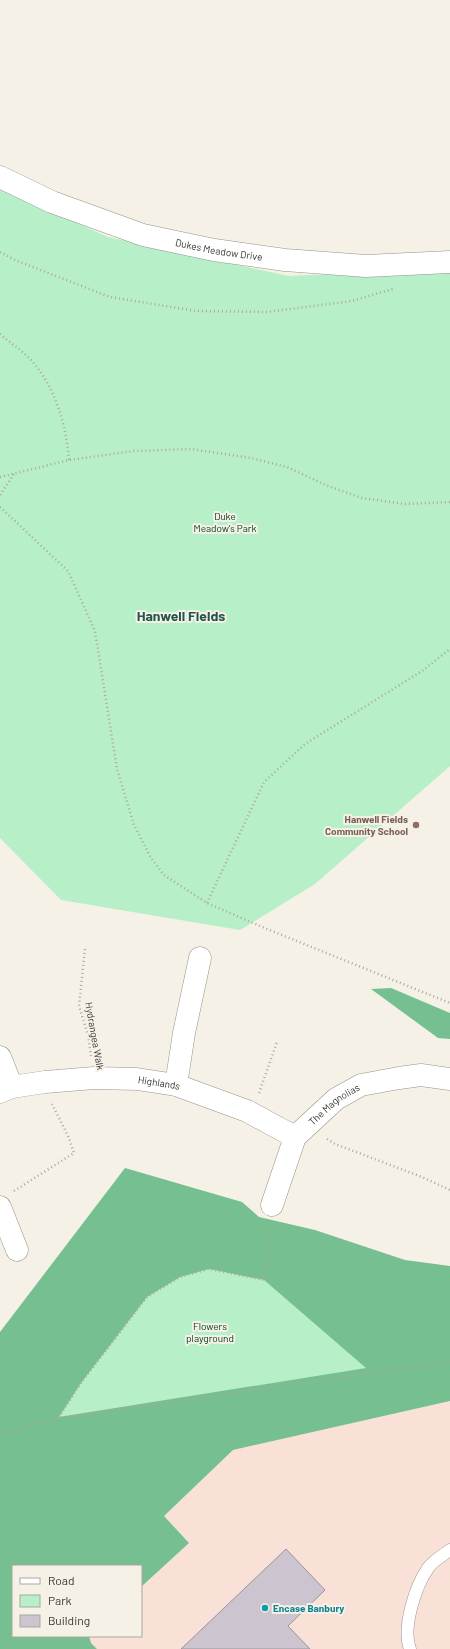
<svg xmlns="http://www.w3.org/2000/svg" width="450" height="1649" font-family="Barlow,sans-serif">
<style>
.industrial{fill:#fae1d7}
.green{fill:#b6efc8}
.forest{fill:#76bf90;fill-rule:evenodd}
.building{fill:#ccc5cf;stroke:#9a949d}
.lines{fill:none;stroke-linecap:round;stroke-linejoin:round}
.lane-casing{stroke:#979389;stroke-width:13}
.street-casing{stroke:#979389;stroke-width:23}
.secondary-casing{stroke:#979389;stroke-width:23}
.path{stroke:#aca8a0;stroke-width:2.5;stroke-dasharray:1 3;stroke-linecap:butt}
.lane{stroke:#fff;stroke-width:12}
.street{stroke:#fff;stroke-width:22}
.secondary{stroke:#fff;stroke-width:22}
.education-dot{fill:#8d6e63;stroke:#f5f1e6;stroke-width:1.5}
.culture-dot{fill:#0f9aa8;stroke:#f5f1e6;stroke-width:1.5}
.labels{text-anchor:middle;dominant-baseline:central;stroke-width:4;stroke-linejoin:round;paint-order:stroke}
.street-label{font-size:10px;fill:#393733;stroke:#f5f1e6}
.park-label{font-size:10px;fill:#034022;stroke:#f5f1e6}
.education-label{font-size:10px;font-weight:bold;fill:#785e54;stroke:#f5f1e6;text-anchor:end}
.culture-label{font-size:10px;font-weight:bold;fill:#0d838f;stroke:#f5f1e6;text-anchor:start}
.district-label{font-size:14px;font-weight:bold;fill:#23574b;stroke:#f5f1e6}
</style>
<rect width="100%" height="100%" fill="#f5f1e6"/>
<path class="industrial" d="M450 1401V1649H97L91 1643 89 1636H141V1587L189 1543 164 1516 233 1450Z"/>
<path class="green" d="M0 188 108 237 289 276 450 269V766L315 884 240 930 61 900 0 838Z
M209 1269 264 1280 367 1368 58 1418 81 1383 147 1297 180 1277Z"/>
<path class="forest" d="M391 988 450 1013V1039L438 1038 371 989Z
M125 1168 242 1202 259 1217 315 1230 405 1260 450 1266V1401L233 1450 164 1516 189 1543 141 1587V1566H13V1636H89L91 1643 97 1649H0V1332ZM209 1269 264 1280 366 1368 59 1417 81 1383 147 1297 180 1277Z"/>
<path class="building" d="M286 1549 325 1590 288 1626 310 1649H181Z"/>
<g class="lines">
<g class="lane-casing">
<path id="lane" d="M410 1649C402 1628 415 1587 428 1568 433 1561 443 1555 450 1550"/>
</g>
<g class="street-casing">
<g id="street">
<path d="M0 1057 12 1087"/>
<path d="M176 1085 184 1033 200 958"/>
<path id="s1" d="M0 1092 12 1087 45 1082 94 1078 137 1079 176 1085 247 1111 295 1137"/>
<path id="s2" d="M272 1205 295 1137 336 1099 361 1085 399 1078 421 1075 450 1079"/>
<path d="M0 1207 17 1250"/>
</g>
</g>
<g class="secondary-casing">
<g id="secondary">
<path id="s3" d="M0 177 52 202 143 235 214 250 285 260 366 266 450 262"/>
</g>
</g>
<path class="path" d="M0 252 15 260 110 297 196 311 267 312 352 301 393 289
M0 334C9 342 20 349 29 358 55 385 66 424 69 460
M0 477 69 460 134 451 191 449 251 458 287 467 328 486 362 498 405 504 450 502
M0 495 14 474
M0 507 68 571 95 631 117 769 134 825 151 858 164 875 207 903 267 929 450 1003
M207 903 264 782 305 744 422 671 450 649
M85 949 79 1006 88 1035 91 1056
M259 1093 277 1042
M327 1139 335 1144 422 1177 450 1190
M14 1191 74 1153 69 1138 52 1104
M59 1417 81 1383 147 1297 180 1277 209 1269 264 1280 270 1227
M0 1435 58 1418 450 1362"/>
<use href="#lane" class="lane"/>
<use href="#street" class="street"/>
<use href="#secondary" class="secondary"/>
</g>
<circle class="education-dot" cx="416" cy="825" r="4"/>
<circle class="culture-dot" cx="265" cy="1608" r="4"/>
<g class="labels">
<g class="street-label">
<text stroke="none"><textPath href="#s3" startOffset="232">Dukes Meadow Drive</textPath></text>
<text transform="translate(95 1036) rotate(80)">Hydrangea Walk</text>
<text stroke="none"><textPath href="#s1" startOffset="161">Highlands</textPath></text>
<text stroke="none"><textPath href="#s2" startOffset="123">The Magnolias</textPath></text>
</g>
<g class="park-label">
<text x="225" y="516">Duke<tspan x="225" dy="12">Meadow's Park</tspan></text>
<text x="210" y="1326">Flowers<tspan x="210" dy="12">playground</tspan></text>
</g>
<g class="education-label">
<text x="408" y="819">Hanwell Fields<tspan x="408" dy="12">Community School</tspan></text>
</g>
<g class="culture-label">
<text x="273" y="1608">Encase Banbury</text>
</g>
<g class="district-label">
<text x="181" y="615">Hanwell Fields</text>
</g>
</g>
<rect x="12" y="1565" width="130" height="72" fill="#f5f1e6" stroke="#aaa79e"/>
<rect x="20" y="1578" width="20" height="6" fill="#ffffff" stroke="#aaa79e"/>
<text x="48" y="1585" font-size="12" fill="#393733">Road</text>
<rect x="20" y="1595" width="20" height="12" fill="#b6efc8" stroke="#aaa79e"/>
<text x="48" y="1605" font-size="12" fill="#393733">Park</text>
<rect x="20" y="1615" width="20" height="12" fill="#ccc5cf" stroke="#aaa79e"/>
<text x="48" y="1625" font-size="12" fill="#393733">Building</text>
</svg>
